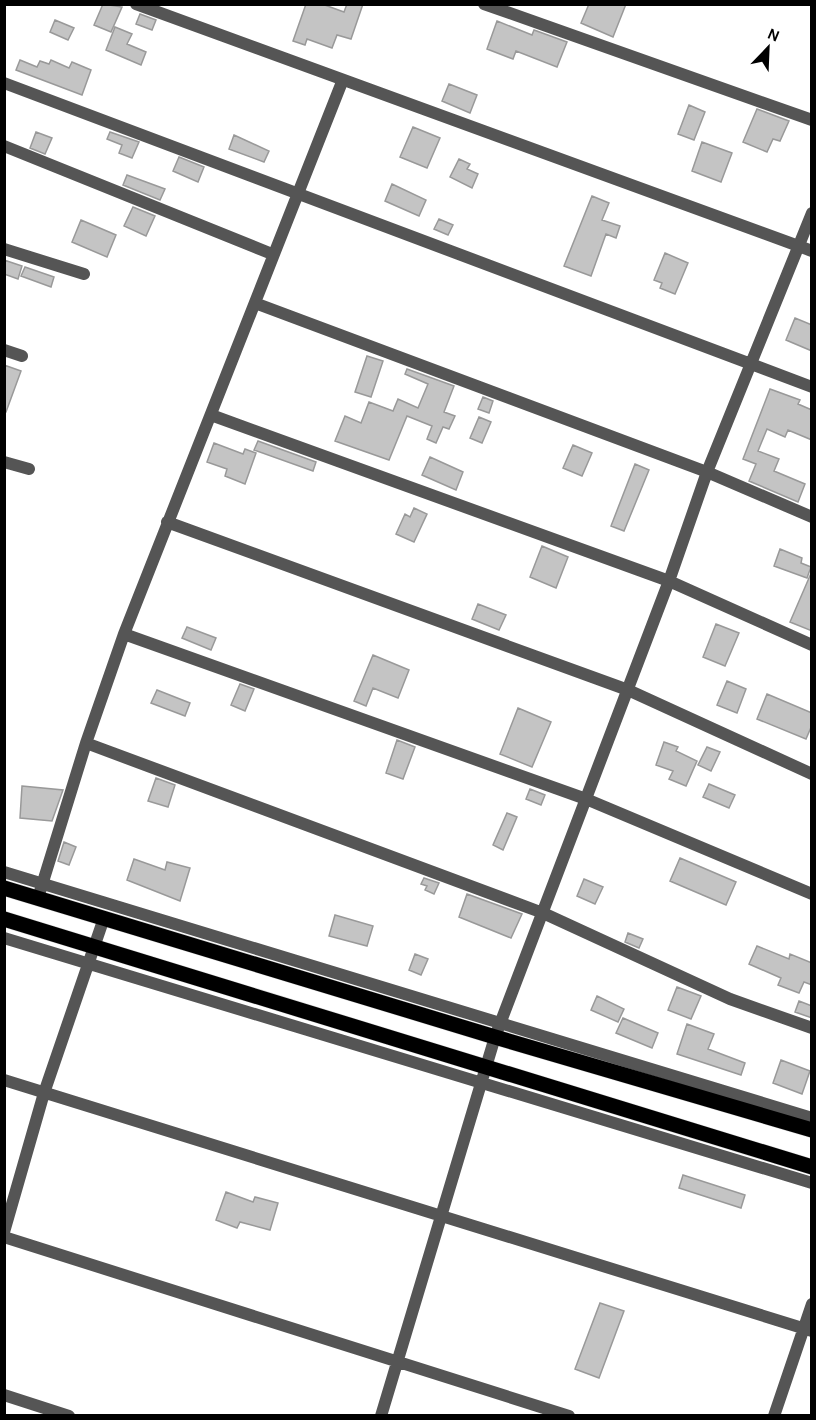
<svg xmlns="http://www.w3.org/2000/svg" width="816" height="1420" font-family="Karla,sans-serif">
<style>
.building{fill:#c4c4c4;stroke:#999;stroke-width:1.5}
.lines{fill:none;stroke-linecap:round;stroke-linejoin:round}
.primary-casing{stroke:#dbdbdb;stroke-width:16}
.minor{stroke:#555;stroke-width:12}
.primary{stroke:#000;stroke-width:15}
</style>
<rect width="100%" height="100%" fill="#fff"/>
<path class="building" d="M103 4 122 7 111 32 94 25Z
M306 4H322L344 12 347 4H363L351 39 337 35 332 48 307 39 305 45 293 41Z
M589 4H626L613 37 581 23Z
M140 14 156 20 152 30 136 24Z
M55 20 74 28 68 40 50 32Z
M497 21 532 35 534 30 567 42 557 67 516 51 513 59 487 49Z
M115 27 132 34 127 44 146 52 141 65 106 50Z
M20 60 37 67 40 61 49 64 51 60 69 68 72 62 91 70 82 95 16 70Z
M449 84 477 95 470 113 442 101Z
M689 105 705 112 694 140 678 134Z
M757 109 789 121 780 141 773 139 767 152 743 142Z
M413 127 440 138 427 168 400 157Z
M36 132 52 138 45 154 30 148Z
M110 132 139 142 132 158 119 153 122 145 107 139Z
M234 135 269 151 264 162 229 149Z
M702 142 732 153 721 182 692 171Z
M179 157 204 167 198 182 173 171Z
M459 159 470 164 467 169 478 174 472 188 450 177Z
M127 175 165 189 160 200 123 185Z
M392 184 426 200 419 216 385 201Z
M592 196 609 203 602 220 620 226 616 238 606 234 591 276 564 266Z
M133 207 155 216 146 236 124 226Z
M439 219 453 225 448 235 434 229Z
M81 220 116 235 107 257 72 242Z
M665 253 688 263 675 294 660 288 662 283 654 280Z
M4 260 22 266 18 279 4 274Z
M25 267 54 277 51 287 21 276Z
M795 318 812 325V351L786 340Z
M367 356 383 361 371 397 355 392Z
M4 365 21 371 6 412H4Z
M407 369 454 386 444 412 455 416 449 429 443 427 436 443 427 439 432 426 407 416 389 460 335 441 345 416 361 423 369 402 393 411 398 399 418 408 428 384 405 374Z
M770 389 800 400 798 404 812 410V440L788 430 785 437 767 429 758 451 779 459 774 471 805 484 798 502 749 481 756 464 743 459Z
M483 397 493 401 489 413 478 409Z
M479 417 491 422 482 443 470 438Z
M258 441 316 462 313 471 254 450Z
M214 443 243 454 245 449 256 453 245 484 225 476 227 469 207 462Z
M573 445 592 453 582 476 563 468Z
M430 457 463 472 456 490 422 475Z
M635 464 649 470 624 531 611 526Z
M414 508 427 514 414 542 396 534 405 514 410 517Z
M542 546 568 557 556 588 530 577Z
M780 549 802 558 801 563 811 567 807 578 774 566Z
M812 571V631L790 622Z
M478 604 506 615 499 630 472 619Z
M716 624 739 633 725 666 703 657Z
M187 627 216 638 211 650 182 638Z
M373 655 409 670 398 698 373 688 366 706 354 701Z
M727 681 746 689 737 713 717 705Z
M240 684 254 689 245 711 231 705Z
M157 690 190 703 185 716 151 703Z
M767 694 812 713V725L806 739 757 719Z
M518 708 551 722 532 767 500 754Z
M397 740 415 747 403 779 386 773Z
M664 742 678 747 676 751 697 761 686 786 669 779 673 771 656 765Z
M707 747 720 752 711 771 698 765Z
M156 778 175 785 168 807 148 801Z
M709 784 735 795 729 808 703 797Z
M22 786 63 790 52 821 20 818Z
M530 789 545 795 541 805 526 799Z
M507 813 517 817 503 850 493 845Z
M64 842 76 847 69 865 58 861Z
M680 858 736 882 726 905 670 881Z
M134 859 165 870 167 862 190 868 180 901 127 880Z
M424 878 439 883 434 894 425 890 427 886 421 884Z
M584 879 603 887 595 904 577 896Z
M467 894 522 914 511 938 459 917Z
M335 915 373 926 367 946 329 936Z
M628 933 643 939 639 948 625 942Z
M757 946 789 959 790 954 812 963V985L804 982 799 993 778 985 781 978 749 964Z
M415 954 428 959 421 975 409 970Z
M677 987 701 996 691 1019 668 1010Z
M597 996 624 1009 618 1022 591 1010Z
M799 1001 812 1006V1018L795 1012Z
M623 1018 658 1033 652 1048 616 1033Z
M687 1024 714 1034 708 1049 745 1063 741 1075 677 1054Z
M781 1060 810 1071 802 1094 773 1083Z
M683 1175 745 1195 741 1208 679 1188Z
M226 1192 253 1202 255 1197 278 1203 270 1230 240 1222 237 1228 216 1220Z
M600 1303 624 1311 599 1378 575 1369Z"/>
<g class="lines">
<g class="primary-casing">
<path id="primary" d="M4 888 495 1037 812 1130
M4 919 812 1167"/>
</g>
<path class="minor" d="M136 4 812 251
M484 4 812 120
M4 83 812 387
M4 146 272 254
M4 249 84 274
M255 303 707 472 812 517
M4 350 22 356
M211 415 669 581 812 645
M4 462 29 469
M167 522 628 690 812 774
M124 634 586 799 812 894
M86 743 543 913 730 999 812 1028
M4 872 812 1118
M38 898 86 743 124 634 342 82
M4 938 812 1183
M4 1080 812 1331
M4 1232 44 1093 104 918
M4 1237 569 1416
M4 1395 69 1416
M381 1416 495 1037 669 581 707 472 812 213
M774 1416 812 1304"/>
<use href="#primary" class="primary"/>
</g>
<rect width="816" height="1420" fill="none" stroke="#000000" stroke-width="12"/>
<g transform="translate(768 48) rotate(23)" stroke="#ffffff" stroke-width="4.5" paint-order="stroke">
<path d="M0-4.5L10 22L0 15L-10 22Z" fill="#000000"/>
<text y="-9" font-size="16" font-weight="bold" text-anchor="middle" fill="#000000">N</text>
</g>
</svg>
